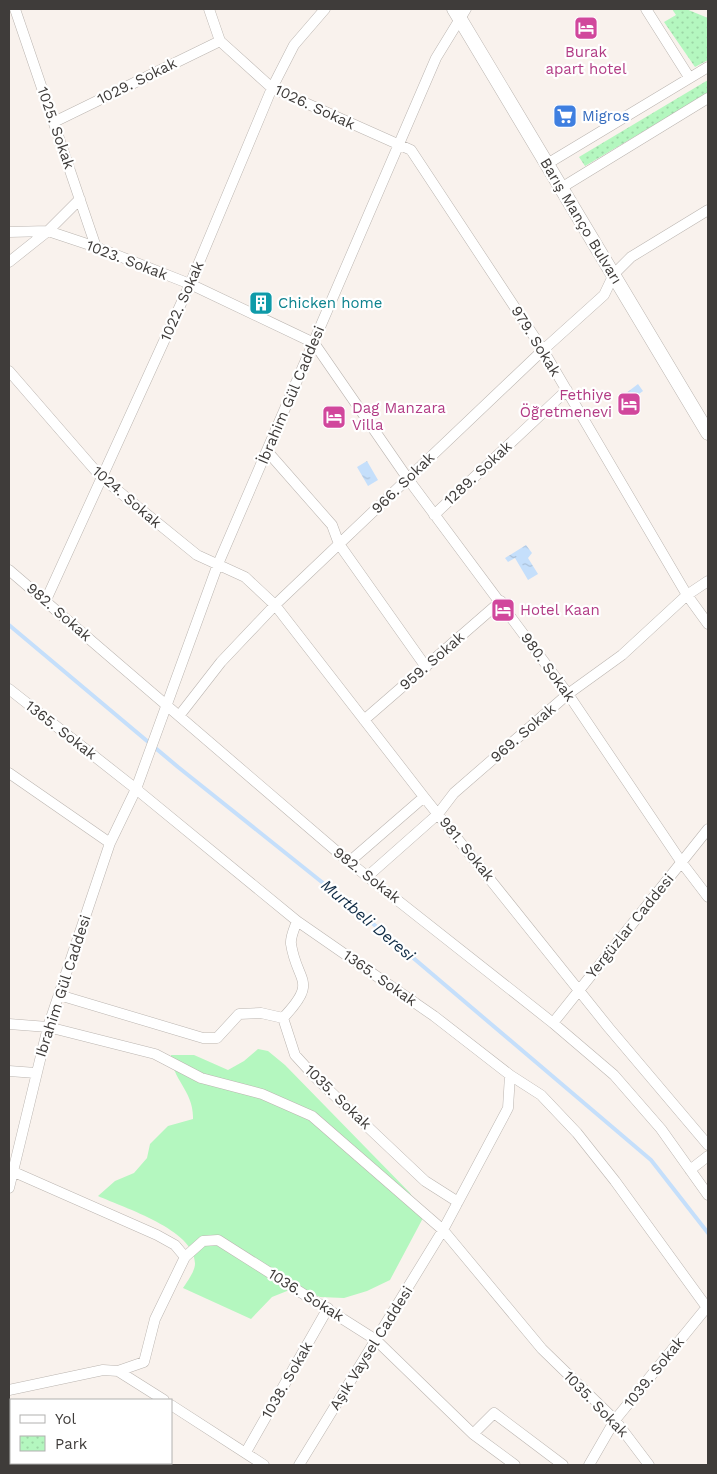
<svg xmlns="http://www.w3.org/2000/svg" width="717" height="1474" font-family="'Work Sans',sans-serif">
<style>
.grass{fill:#b4f7bf}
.park{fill:url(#park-dots)}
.water{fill:url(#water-ripples)}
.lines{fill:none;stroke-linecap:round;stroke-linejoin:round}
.stream{stroke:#c5dffb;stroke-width:4}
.street-casing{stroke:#bbb5b0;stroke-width:11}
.secondary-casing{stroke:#bbb5b0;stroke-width:15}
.street{stroke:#fff;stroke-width:10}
.secondary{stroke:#fff;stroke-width:14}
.labels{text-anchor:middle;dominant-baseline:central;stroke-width:4.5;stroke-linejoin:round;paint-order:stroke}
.hotel-label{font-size:15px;fill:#b23c85;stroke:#fff;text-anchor:start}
.street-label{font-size:15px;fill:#3f3c3a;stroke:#fff}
.shop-label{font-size:15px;fill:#366cbe;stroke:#fff;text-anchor:start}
.culture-label{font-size:15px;fill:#0d838f;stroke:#fff;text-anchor:start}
.water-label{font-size:16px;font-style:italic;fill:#102c46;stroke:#fff}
</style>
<defs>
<pattern id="park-dots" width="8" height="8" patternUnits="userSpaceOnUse" patternTransform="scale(1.25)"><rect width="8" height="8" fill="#b4f7bf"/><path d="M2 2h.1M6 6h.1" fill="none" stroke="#9cd5a5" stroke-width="1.8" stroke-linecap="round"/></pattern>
<pattern id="water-ripples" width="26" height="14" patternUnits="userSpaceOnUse" patternTransform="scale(1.25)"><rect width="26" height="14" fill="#c5dffb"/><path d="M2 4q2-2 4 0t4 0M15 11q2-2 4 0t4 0" fill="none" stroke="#aac0d8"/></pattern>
</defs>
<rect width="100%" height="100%" fill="#f9f2ed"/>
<path class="grass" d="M258 1049 268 1051 285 1065 410 1193 423 1218 390 1280 367 1291 344 1298 320 1297 297 1287 272 1297 251 1319 183 1288C187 1282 195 1271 195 1264 196 1230 124 1208 98 1196L115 1181 134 1173 147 1158 150 1144 168 1126 193 1119C194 1091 172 1080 171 1055H194L228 1070 244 1061Z"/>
<path class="park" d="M672 9H686L708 18V60L695 67 664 22 676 15Z
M708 80V93L585 166 579 157Z"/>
<path class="water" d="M638 384 643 391 639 394C636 405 639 406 639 413L631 415 621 397Z
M367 461 378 480 368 486 357 467Z
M526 545 532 553 528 558 538 574 528 580 515 558 508 562 505 558Z"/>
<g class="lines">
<path class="stream" d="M9 625 178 767 358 911 651 1160 708 1233"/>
<g class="street-casing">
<path id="street" d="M15 9 96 247
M209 9 220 41 272 88 411 150 543 350 687 595 708 624
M646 9 689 77
M54 122 220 41
M547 164 708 67
M561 188 708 98
M9 232 48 231 96 247 190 284 314 343 408 479 568 694 682 863 708 897
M9 262 48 231 80 199
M9 371 101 477 197 555 245 577 275 605 424 797 609 1028 708 1145
M267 451 332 525 339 544 426 667
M434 515 567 390
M9 570 349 862 553 1023 614 1075 661 1129 708 1195
M46 600 190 284 272 88 294 45 325 9
M9 689 136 789 297 921 434 1016 510 1075 541 1095 577 1133 615 1181 708 1309
M179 716 221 662 275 605 543 350 604 295 614 274 631 257 708 210
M364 720 501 601
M9 773 110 843
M349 862 424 797
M368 876 438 814 454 793 568 694 622 655 687 595 708 581
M59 995 203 1038H217L239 1014 261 1013 283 1018 295 1055 316 1078 425 1181 458 1202
M283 1018C319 980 297 983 291 944 290 937 295 927 297 921
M553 1023 708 829
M9 1024 48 1027 155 1054 201 1078 262 1094 312 1116 443 1230 542 1349 615 1420 649 1465
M9 1071 36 1073
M690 1170 708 1156
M14 1172 157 1235 175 1245 185 1257
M9 1188 48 1027 110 843 136 789 218 564 436 58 466 9
M118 1371 144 1362 155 1319 185 1257 203 1241 218 1240 376 1340 473 1434 494 1413 563 1465
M9 1390 103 1370 118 1371 164 1400
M171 1405 264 1465
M473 1434 515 1465
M246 1452 328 1308
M299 1465 443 1230 508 1108 510 1075
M589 1465 615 1420 707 1307"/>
</g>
<g class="secondary-casing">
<path id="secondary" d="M454 9 708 433"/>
</g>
<use href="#street" class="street"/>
<use href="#secondary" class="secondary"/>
</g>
<defs>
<g id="hotel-square" transform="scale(1.25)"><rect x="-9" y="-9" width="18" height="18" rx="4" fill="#d1479c" stroke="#fff"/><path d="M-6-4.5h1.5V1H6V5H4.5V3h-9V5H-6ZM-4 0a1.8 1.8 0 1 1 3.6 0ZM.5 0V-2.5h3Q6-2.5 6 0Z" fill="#fff"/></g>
<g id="supermarket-square" transform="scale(1.25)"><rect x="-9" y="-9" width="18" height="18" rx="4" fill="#3f7fe0" stroke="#fff"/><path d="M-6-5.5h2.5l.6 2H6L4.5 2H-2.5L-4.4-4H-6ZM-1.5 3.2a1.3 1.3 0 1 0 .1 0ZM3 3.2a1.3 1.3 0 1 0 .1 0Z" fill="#fff"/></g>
<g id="building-square" transform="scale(1.25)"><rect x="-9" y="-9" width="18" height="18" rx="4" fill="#0f9aa8" stroke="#fff"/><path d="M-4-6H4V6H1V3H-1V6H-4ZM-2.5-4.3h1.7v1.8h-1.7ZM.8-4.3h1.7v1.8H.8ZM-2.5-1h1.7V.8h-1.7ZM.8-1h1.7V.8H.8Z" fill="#fff"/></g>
</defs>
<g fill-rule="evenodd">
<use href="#hotel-square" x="586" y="28"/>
<use href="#supermarket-square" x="565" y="116"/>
<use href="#building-square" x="261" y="303"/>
<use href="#hotel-square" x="629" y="404"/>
<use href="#hotel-square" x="334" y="417"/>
<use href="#hotel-square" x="503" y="610"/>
</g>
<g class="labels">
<g class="hotel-label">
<text x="586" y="52" text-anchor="middle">Burak<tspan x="586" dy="17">apart hotel</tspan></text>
<text x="612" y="395" text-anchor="end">Fethiye<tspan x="612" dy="17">Öğretmenevi</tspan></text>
<text x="352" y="408">Dag Manzara<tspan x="352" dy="17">Villa</tspan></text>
<text x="520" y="610">Hotel Kaan</text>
</g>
<g class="street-label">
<text transform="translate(137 81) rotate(-26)">1029. Sokak</text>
<text transform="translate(315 107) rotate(25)">1026. Sokak</text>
<text transform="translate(56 128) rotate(71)">1025. Sokak</text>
<text transform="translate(581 221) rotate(59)">Barış Manço Bulvarı</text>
<text transform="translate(127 260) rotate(21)">1023. Sokak</text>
<text transform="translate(182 301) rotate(-66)">1022. Sokak</text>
<text transform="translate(536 341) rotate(58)">979. Sokak</text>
<text transform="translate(291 395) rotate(-67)">İbrahim Gül Caddesi</text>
<text transform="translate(478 473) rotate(-43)">1289. Sokak</text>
<text transform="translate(403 483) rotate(-44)">966. Sokak</text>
<text transform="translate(127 497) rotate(41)">1024. Sokak</text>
<text transform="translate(59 612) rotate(41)">982. Sokak</text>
<text transform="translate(432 661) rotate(-41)">959. Sokak</text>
<text transform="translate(548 667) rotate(54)">980. Sokak</text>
<text transform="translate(61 730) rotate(38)">1365. Sokak</text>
<text transform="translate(523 733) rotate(-41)">969. Sokak</text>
<text transform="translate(467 849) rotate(51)">981. Sokak</text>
<text transform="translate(367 875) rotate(38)">982. Sokak</text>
<text transform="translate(630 926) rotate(-51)">Yergüzlar Caddesi</text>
<text transform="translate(380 978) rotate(35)">1365. Sokak</text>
<text transform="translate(63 986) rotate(-72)">Ibrahim Gül Caddesi</text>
<text transform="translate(338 1097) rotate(44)">1035. Sokak</text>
<text transform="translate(306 1295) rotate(32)">1036. Sokak</text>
<text transform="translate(371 1348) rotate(-58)">Aşık Vaysel Caddesi</text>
<text transform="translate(654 1372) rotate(-51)">1039. Sokak</text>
<text transform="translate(287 1380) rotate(-60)">1038. Sokak</text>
<text transform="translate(596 1404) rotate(46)">1035. Sokak</text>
</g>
<g class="shop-label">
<text x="582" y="116">Migros</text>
</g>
<g class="culture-label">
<text x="278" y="303">Chicken home</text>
</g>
<g class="water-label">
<text transform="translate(368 920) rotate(40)">Murtbeli Deresi</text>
</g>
</g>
<rect width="717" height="1474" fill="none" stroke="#3f3c3a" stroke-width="20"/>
<rect x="10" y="1399" width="162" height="65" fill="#ffffff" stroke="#b2b1b0"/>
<rect x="20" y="1415" width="25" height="8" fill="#ffffff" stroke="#b2b1b0"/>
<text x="55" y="1424" font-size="15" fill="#3f3c3a">Yol</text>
<rect x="20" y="1436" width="25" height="15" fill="url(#park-dots)" stroke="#b2b1b0"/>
<text x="55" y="1449" font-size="15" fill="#3f3c3a">Park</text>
</svg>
